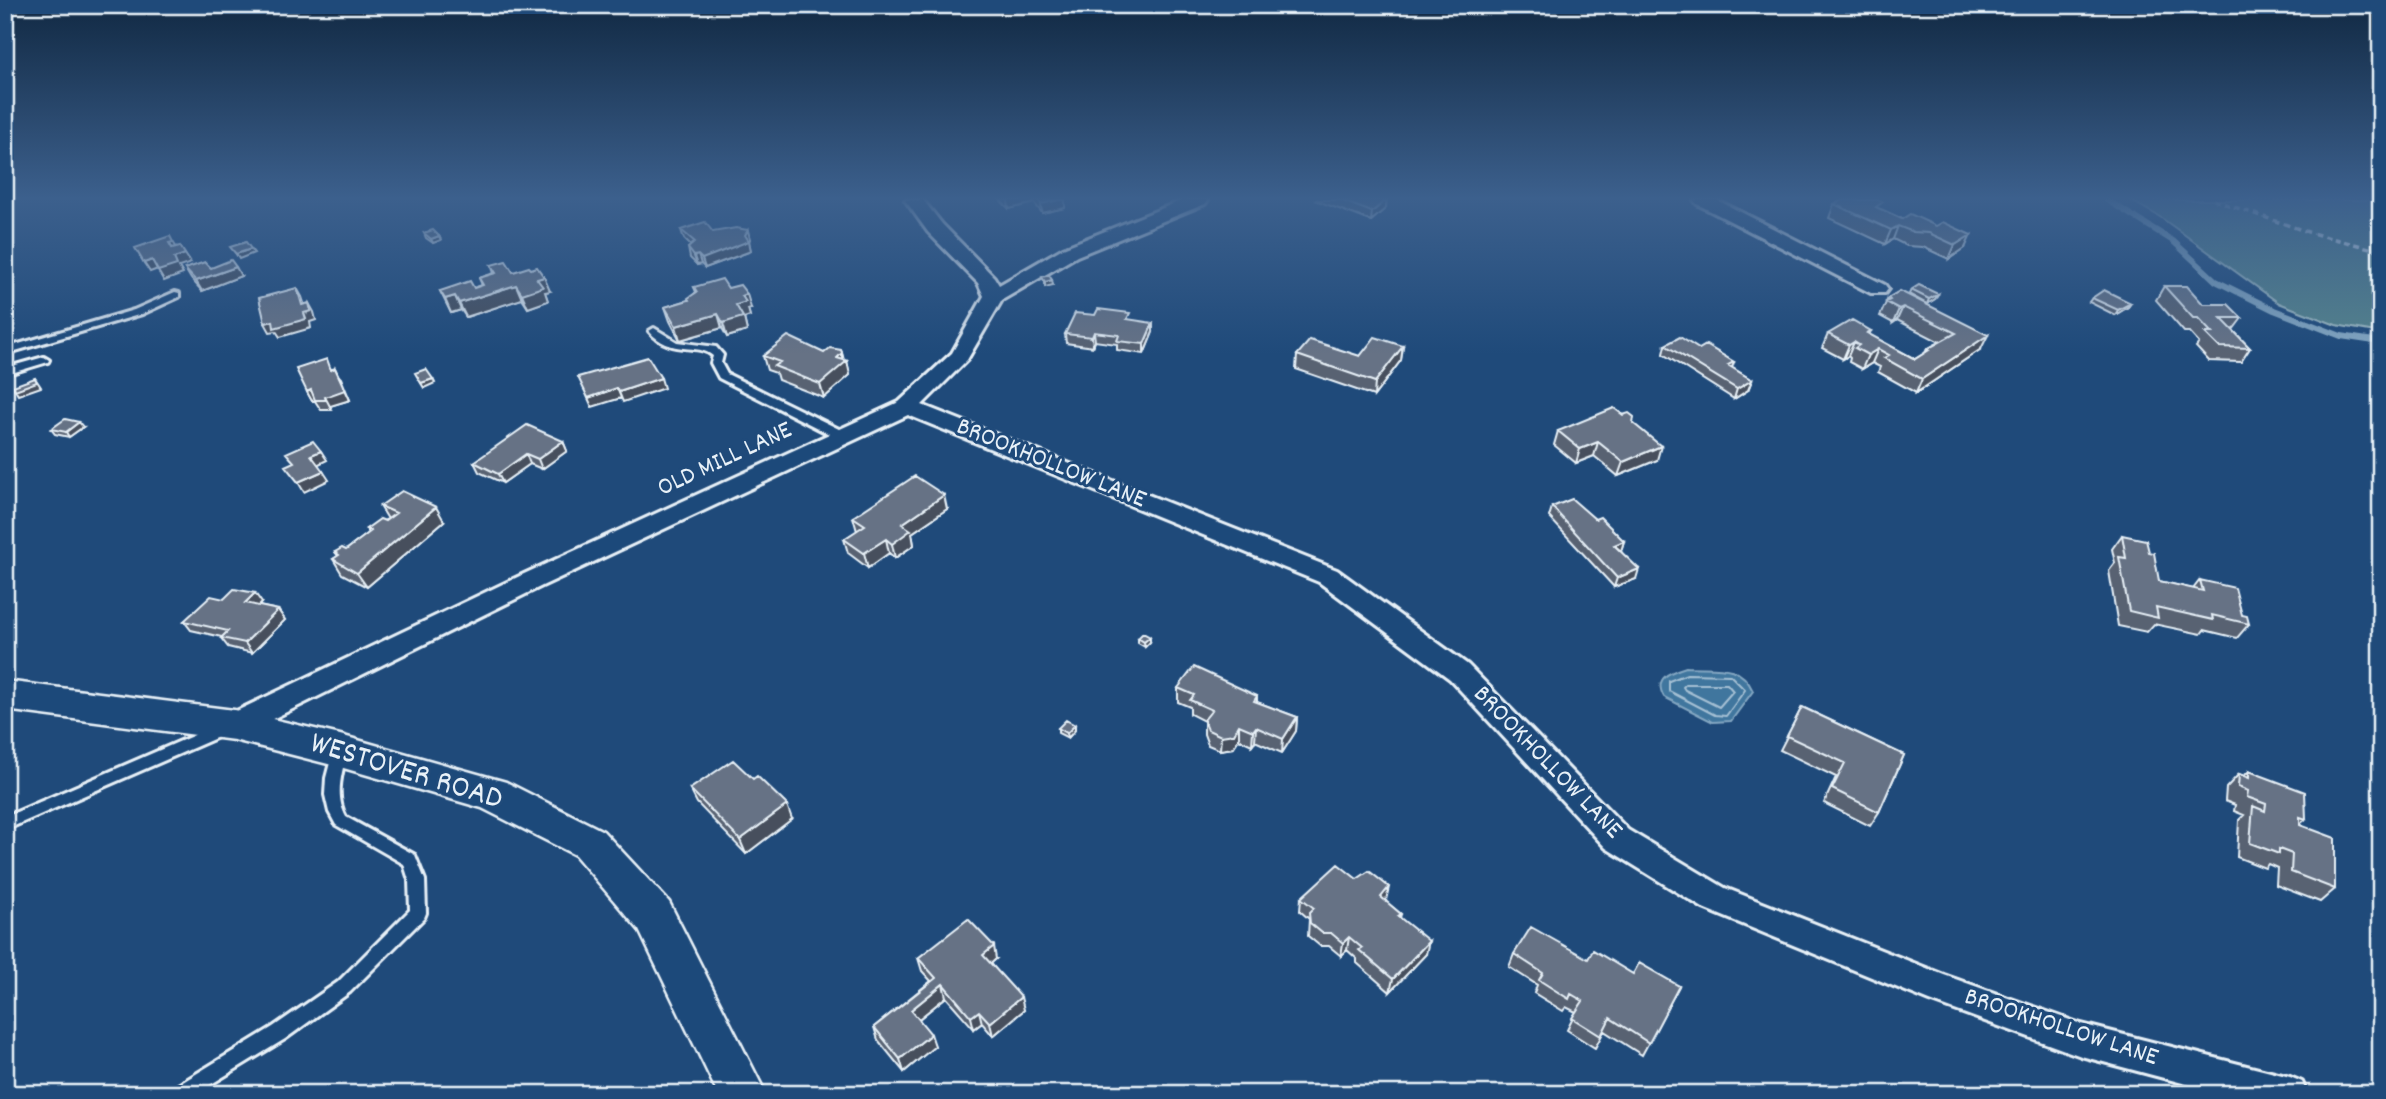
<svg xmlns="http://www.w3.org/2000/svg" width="2386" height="1099" font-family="Dekko,sans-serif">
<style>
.green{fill:#55838c;stroke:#9ebac2;stroke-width:2}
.water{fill:#41769e;stroke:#84a7c2;stroke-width:2}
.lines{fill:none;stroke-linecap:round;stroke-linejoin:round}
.shore{stroke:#a5c0d4;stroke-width:2}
.stream{stroke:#84a7c2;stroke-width:6}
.lane-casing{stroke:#e8f1f8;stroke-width:6}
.street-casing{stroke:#e8f1f8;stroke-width:6}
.secondary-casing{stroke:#e8f1f8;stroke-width:5}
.path{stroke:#e8f1f8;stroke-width:3.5;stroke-dasharray:6 4.5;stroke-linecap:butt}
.lane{fill:#1f4a7a;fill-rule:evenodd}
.street{fill:#1f4a7a;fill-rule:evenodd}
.secondary{fill:#1f4a7a;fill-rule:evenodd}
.wall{fill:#586272;stroke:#e8f1f8;stroke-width:2}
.shaded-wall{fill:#47505d;stroke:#e8f1f8;stroke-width:2}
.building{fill:#667285;stroke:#e8f1f8;stroke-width:2}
.labels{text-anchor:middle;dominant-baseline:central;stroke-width:6;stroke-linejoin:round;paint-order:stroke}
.street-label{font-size:26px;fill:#e8f1f8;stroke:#1f4a7a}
.near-street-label{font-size:32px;fill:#e8f1f8;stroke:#1f4a7a}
</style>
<rect width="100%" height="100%" fill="#1f4a7a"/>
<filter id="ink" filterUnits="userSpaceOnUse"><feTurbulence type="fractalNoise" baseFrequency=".0143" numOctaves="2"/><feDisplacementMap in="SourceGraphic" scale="14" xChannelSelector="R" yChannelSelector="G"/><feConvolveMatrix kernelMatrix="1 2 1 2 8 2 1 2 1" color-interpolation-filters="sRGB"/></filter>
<g filter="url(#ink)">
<path class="green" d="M2130 200H2381V333L2336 325 2279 303 2160 217Z"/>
<path class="water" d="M1686 667C1714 669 1740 661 1753 691L1731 721 1713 722 1664 697C1653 678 1670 672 1686 667Z"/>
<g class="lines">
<path class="shore" d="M1687 674 1730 675 1745 690 1726 716 1715 715 1669 691V681Z
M1686 684H1727L1733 691 1719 707 1685 690 1683 687Z"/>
<path class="stream" d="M2107 200 2173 241 2216 281 2274 310 2341 336 2381 342"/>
<g class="lane-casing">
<path id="lane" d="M175 292 179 293V297L142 314 5 354V348L134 310Z
M654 328 677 342 716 347 723 355 721 363 727 374 847 433 849 436 843 440 839 439 719 378 711 363 713 356C698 342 671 357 649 331Z
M44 357 49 360 48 362 5 375V368Z
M220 724 225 726 227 730 225 734 5 830V817Z
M340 745 345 747 347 751C342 773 334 795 346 817L415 855 425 880 426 913 424 918 350 992 285 1039 195 1094H170L173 1088 273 1027 338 982 410 910 409 880 404 864 336 825 329 812 325 795 326 778 333 751 335 747Z"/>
</g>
<g class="street-casing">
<path id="street" d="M905 200H923L942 224 994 277 999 285 1063 248 1183 200H1208L1205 204 1077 256 1002 300 967 360 922 405 1337 570 1468 665 1628 830 1725 888 1944 975 2081 1024 2290 1077 2302 1082 2307 1094H2224L2081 1056 1930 1001 1703 908 1606 848 1450 679 1319 582 908 415 542 586 244 733 234 736 224 733 220 725 224 717 524 574 899 402 952 353 984 296 978 283 928 232Z
M1694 200H1717L1885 285 1888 289 1885 293H1871L1697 204Z"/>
</g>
<g class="secondary-casing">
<path id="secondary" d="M5 681 234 710 340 735 506 782 603 831 669 902 766 1094H718L639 930 575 855 482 808 340 767 234 740 5 710Z"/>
</g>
<path class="path" d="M2214 200 2308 232 2381 251"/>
<use href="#lane" class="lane"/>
<use href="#street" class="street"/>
<use href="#secondary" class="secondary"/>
</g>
<path class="wall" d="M1000 200H1065V208L1042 213 1034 203 1009 209Z
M1315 200H1387L1386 208 1371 221Z
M1834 204 1881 209 1965 248 1949 259 1923 247 1907 246 1893 239 1885 244 1829 218Z
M681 230 713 232 750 239 749 241 751 251 705 268 701 264 697 265 690 258 688 248 691 246 684 239Z
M424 233 439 236 441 240 433 243 426 238Z
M491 265 513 272 550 291 545 292 548 301 528 308 522 299 466 317 461 310 451 313 440 291 474 288 482 285 479 278 494 273Z
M211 268 241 276 202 291 191 279 185 269Z
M2164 286 2203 304 2242 318 2233 330 2250 348 2241 362 2209 361 2196 347 2199 343 2189 332H2184L2156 300Z
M694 287 728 288 751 308 748 309 750 316 744 318 747 331 727 337 722 328 680 340 670 321 665 307 688 300 696 292Z
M1911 290 1935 299 1927 304 1909 294Z
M1900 291 1981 349 1916 393 1878 372 1880 367 1872 363 1862 369 1849 362 1850 358 1848 356 1843 359 1822 348 1828 334 1871 331 1869 335 1915 359 1925 353 1927 349 1940 342 1897 320 1893 323 1880 316 1888 298Z
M2092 298 2131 303 2128 307 2115 315 2089 302Z
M1130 320 1153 332 1144 354 1117 350V344L1095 341 1093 347 1066 343 1065 334Z
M1665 345 1699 349 1734 362 1732 368 1752 380 1748 390 1734 399 1663 354Z
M1403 346 1401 360 1374 396 1296 369 1297 355 1360 356Z
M841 350 844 360 847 361 850 375 824 398 778 380 776 373 767 370 763 356 824 353Z
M332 369 341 378 350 400 330 406 332 410H321L315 401H312L307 392Z
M1633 423 1657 460 1618 476 1594 456 1576 463 1554 445 1558 431Z
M83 427 69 437 55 434 51 429Z
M563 441 567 451 542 469 530 464 503 483 479 472 474 462Z
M380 506 444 521 367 587 342 574 333 559 338 556 335 552 346 550 369 533 366 529 388 519Z
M1552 507 1595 519 1624 541 1621 551 1636 579 1614 587 1549 517Z
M947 509 912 533 914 545 895 558 889 553 868 568 848 553 844 539 857 531 853 517Z
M2122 535 2149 552 2159 581 2193 589 2200 580 2242 615 2249 624 2237 638 2204 630 2201 634 2154 624 2147 632 2118 626 2109 571 2115 563 2112 549Z
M224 599 262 603 259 606 278 610 285 620 252 653 228 647 221 638 222 637 191 630 184 621Z
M1138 638 1150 642 1145 647 1138 643Z
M1178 688 1257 696V702L1297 717 1296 731 1282 753 1255 741 1252 745 1239 739 1233 748 1220 750 1208 745 1204 734V721L1190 714V707L1178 702Z
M1802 707 1904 755 1879 812 1870 826 1824 803 1836 777 1780 750Z
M1075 725V730L1068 738 1058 733V728Z
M2249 771 2306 819 2300 824 2335 889 2320 902 2276 885 2277 868 2268 864 2265 868 2237 857 2239 820 2244 815 2234 811 2235 805 2225 801 2226 788 2239 774 2244 776Z
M690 789 792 819 746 854 697 803Z
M1357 879 1386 900 1385 901 1401 914 1400 918 1426 954 1390 992 1357 963V959L1347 950 1341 956 1329 946H1320L1308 936 1309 919 1300 911 1301 898Z
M1514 954 1588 959 1633 974 1679 986 1642 1055 1604 1031 1595 1048 1567 1030 1576 1012 1566 1007 1563 1011 1534 993 1537 985 1509 967Z
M918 958 996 959 991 963 1024 1010 993 1036 982 1023 974 1029 946 997 919 1019 935 1046 904 1072 878 1040 874 1027 931 981 922 971Z"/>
<path class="shaded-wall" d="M1008 200H1034V203L1009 209Z
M1058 200H1065V208L1042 213 1041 204Z
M1386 200V208L1371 221 1372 212Z
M1898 226 1893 239 1885 244 1891 230Z
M748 230 750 239 749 241 751 251 705 268 702 259 745 235Z
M1971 235 1965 248 1949 259 1955 245Z
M439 236 441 240 433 243 431 239Z
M173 242 179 251 175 252 169 243Z
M251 249 254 253 239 259 236 254Z
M185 254 191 263 179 267 183 274 164 281 158 271 174 258Z
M698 255 701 264 697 265 694 256Z
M152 260 158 269 150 272 144 263Z
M236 267 241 276 202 291 196 281Z
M544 277 550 291 545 292 548 301 528 308 522 294 537 279Z
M1052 280 1053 285 1045 287V282Z
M516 285 522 299 466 317 459 303Z
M297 288 302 297 307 312 309 303 314 312 316 320 310 322 311 328 280 337 276 331 270 332 265 323 273 321 302 305Z
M747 294 751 308 748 309 750 316 744 318 747 331 727 337 723 323 742 296Z
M1938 294 1935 299 1927 304 1929 299Z
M455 296 461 310 451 313 445 299Z
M2131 303 2128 307 2115 315 2118 310Z
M1903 307 1897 320 1893 323 1899 309Z
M718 314 722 328 680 340 676 326Z
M1153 323V332L1144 354V344Z
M1094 332 1095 341 1093 347 1092 337Z
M1988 335 1981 349 1916 393 1922 379Z
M1854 342 1848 356 1843 359 1849 345Z
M1403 346 1401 360 1374 396 1375 382Z
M1878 349 1872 363 1862 369 1868 355Z
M842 353 844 363 847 361 850 375 824 398 820 384 837 358Z
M335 368 350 400 330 406 332 410 325 397Z
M35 378 41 387 18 395 15 390Z
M661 378 664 388 623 402 619 392Z
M433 379 435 383 424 388 421 383Z
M1752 380 1748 390 1734 399 1737 389Z
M617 388 621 398 592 407 588 398Z
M311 390 317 400 312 401 307 392Z
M79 422 83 427 69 437 66 432Z
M563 441 567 451 542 469 538 459Z
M1598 442 1594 456 1576 463 1580 449Z
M1661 446 1657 460 1618 476 1623 462Z
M321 451 327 460 317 465 311 455Z
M526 454 530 464 503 483 498 474Z
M323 471 329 480 304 492 298 482Z
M944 495 947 509 912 533 914 545 895 558 892 544 902 524Z
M436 507 444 521 367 587 357 573Z
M886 539 889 553 868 568 864 553Z
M1624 541 1621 551 1614 545Z
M1639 569 1636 579 1614 587 1617 578Z
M255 593 262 603 252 613 245 603Z
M278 610 285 620 252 653 245 643Z
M1150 637V642L1145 647 1144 642Z
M1297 717 1296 731 1282 753 1283 739Z
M1075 725V730L1068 738 1067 733Z
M1239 725V739L1233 748 1220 750 1221 736Z
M1256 727 1255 741 1252 745 1253 731Z
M787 805 792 819 746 854 740 840Z
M1389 887 1386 900 1378 911 1381 897Z
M1349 937 1347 950 1341 956 1343 943Z
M1429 941 1426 954 1390 992 1393 979Z
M994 946 996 959 986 968 983 955Z
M943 984 946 997 915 1022 911 1010Z
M1021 997 1024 1010 993 1036 990 1023Z
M979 1011 982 1023 974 1029 971 1017Z
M931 1034 935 1046 904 1072 900 1059Z"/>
<path class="building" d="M1038 200H1058L1041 204Z
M1340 200H1386L1372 212Z
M1842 200H1878L1883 202 1876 207 1902 219 1910 214 1936 226 1943 222 1971 235 1955 245 1929 233 1913 232 1898 226 1891 230 1834 204Z
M705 222 713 232 736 228 748 230 745 235 749 241 702 259 698 255 694 256 688 248 695 242 681 230Z
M433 230 439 236 431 239 424 233Z
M170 236 173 242 169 243 172 248 180 246 185 254 174 258 177 265 158 271 152 260 144 263 135 248Z
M246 242 251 249 236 254 230 247Z
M231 260 236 267 196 281 185 269 205 262 211 268Z
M506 261 513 272 529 267 531 269 537 267 544 277 537 279 543 287 522 294 516 285 459 303 455 296 445 299 440 291 470 281 474 288 483 285 479 278 496 273 491 265Z
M1049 275 1052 280 1045 282 1042 277Z
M722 279 728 288 740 285 747 294 742 296 746 302 736 305 743 317 723 323 718 314 676 326 665 307 689 300 688 298 697 292 694 287Z
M1919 285 1938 294 1929 299 1911 290Z
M2164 286H2187L2203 304H2228L2242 318H2221L2250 348 2219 347 2205 333H2212L2198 318H2193Z
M297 288 302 305 309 303 311 311 304 313 306 319 274 328 273 321 265 323 259 298Z
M2104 290 2131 303 2118 310 2092 298Z
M1900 291 1988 335 1922 379 1884 358 1889 355 1878 349 1868 355 1855 348 1859 345 1854 342 1849 345 1828 334 1852 320 1871 331 1867 333 1915 359 1929 350 1927 349 1956 333 1903 307 1899 309 1886 302 1890 300 1888 298Z
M1098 309 1130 313 1127 319 1153 323 1144 344 1117 341 1119 335 1094 332 1092 337 1065 334 1075 313 1095 315Z
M788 336 824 353 830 348 841 350 842 353 837 358 847 361 820 384 774 366 780 362 763 356Z
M1375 337 1403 346 1375 382 1297 355 1310 340 1360 356Z
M1680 337 1699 349 1706 345 1734 362 1728 365 1752 380 1737 389 1665 345Z
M648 357 661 378 619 392 617 388 588 398 578 377Z
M327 359 331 370 335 368 345 390 325 397 326 400H315L311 390 307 392 296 369Z
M426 369 433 379 421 383 415 373Z
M35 378 37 382 15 390 13 386Z
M1614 408 1623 415 1629 413 1634 417 1633 423 1661 446 1623 462 1598 442 1580 449 1558 431Z
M65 419 79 422 66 432 51 429Z
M527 425 563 441 538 459 526 454 498 474 474 462Z
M313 441 321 451 311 455 323 471 298 482 285 466 294 462 286 453Z
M915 476 944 495 902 524 911 530 892 544 886 539 864 553 844 539 865 525 853 517Z
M402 491 436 507 357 573 333 559 339 555 335 552 342 548 346 550 371 531 366 529 380 519 385 521 396 513 380 506Z
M1572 499 1595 519 1600 517 1624 541 1614 545 1639 569 1617 578 1552 507Z
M2122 535 2146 540 2149 552 2154 553 2159 581 2203 591 2200 580 2235 588 2242 615 2247 616 2249 624 2212 615 2213 620 2156 607 2158 618 2129 611 2119 557 2126 558Z
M234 589 255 593 245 603 278 610 245 643 221 638 228 631 184 621 211 596 224 599Z
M1143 633 1150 637 1144 642 1138 638Z
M1194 667 1257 696 1254 701 1297 717 1283 739 1256 727 1253 731 1239 725 1234 734 1221 736 1208 730 1204 720 1212 710 1190 700 1194 695 1178 688Z
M1802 707 1904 755 1879 812 1832 789 1845 763 1787 736Z
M1066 720 1075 725 1067 733 1058 728Z
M733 760 753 779 757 776 787 805 740 840 690 789Z
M2249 771 2305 792 2306 819 2300 817V825L2335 838V889L2291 872 2292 854 2279 849V854L2250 843 2253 806 2265 811 2266 804 2247 797 2248 791 2238 787 2239 774 2249 778Z
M1338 864 1357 879 1369 871 1389 887 1381 897 1401 914 1398 916 1429 941 1393 979 1359 950 1362 948 1349 937 1343 943 1331 933H1322L1310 923 1309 913 1314 908 1301 898Z
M968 919 994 946 983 955 1021 997 990 1023 979 1011 971 1017 943 984 911 1010 931 1034 900 1059 874 1027 936 978 918 958Z
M1531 927 1588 959 1593 950 1633 974 1639 963 1679 986 1649 1043 1610 1018 1601 1036 1572 1018 1583 1001 1571 994 1569 999 1539 980 1543 973 1514 954Z"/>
</g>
<linearGradient id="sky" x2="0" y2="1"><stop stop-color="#112943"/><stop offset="0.56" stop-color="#3c608d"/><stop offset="1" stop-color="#3c608d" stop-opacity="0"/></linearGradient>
<rect width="2386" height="354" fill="url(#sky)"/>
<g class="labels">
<g class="street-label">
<text transform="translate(725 460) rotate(-25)">OLD MILL LANE</text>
<text transform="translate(1051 464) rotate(22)">BROOKHOLLOW LANE</text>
<text transform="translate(1547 763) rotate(46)">BROOKHOLLOW LANE</text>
<text transform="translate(2061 1028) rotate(18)">BROOKHOLLOW LANE</text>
</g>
<g class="near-street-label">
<text transform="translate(406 773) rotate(17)">WESTOVER ROAD</text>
</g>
</g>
<rect width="2386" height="1099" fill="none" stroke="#1f4a7a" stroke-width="28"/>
<rect x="14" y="14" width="2358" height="1071" fill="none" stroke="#e8f1f8" stroke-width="2.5" filter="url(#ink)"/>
</svg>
